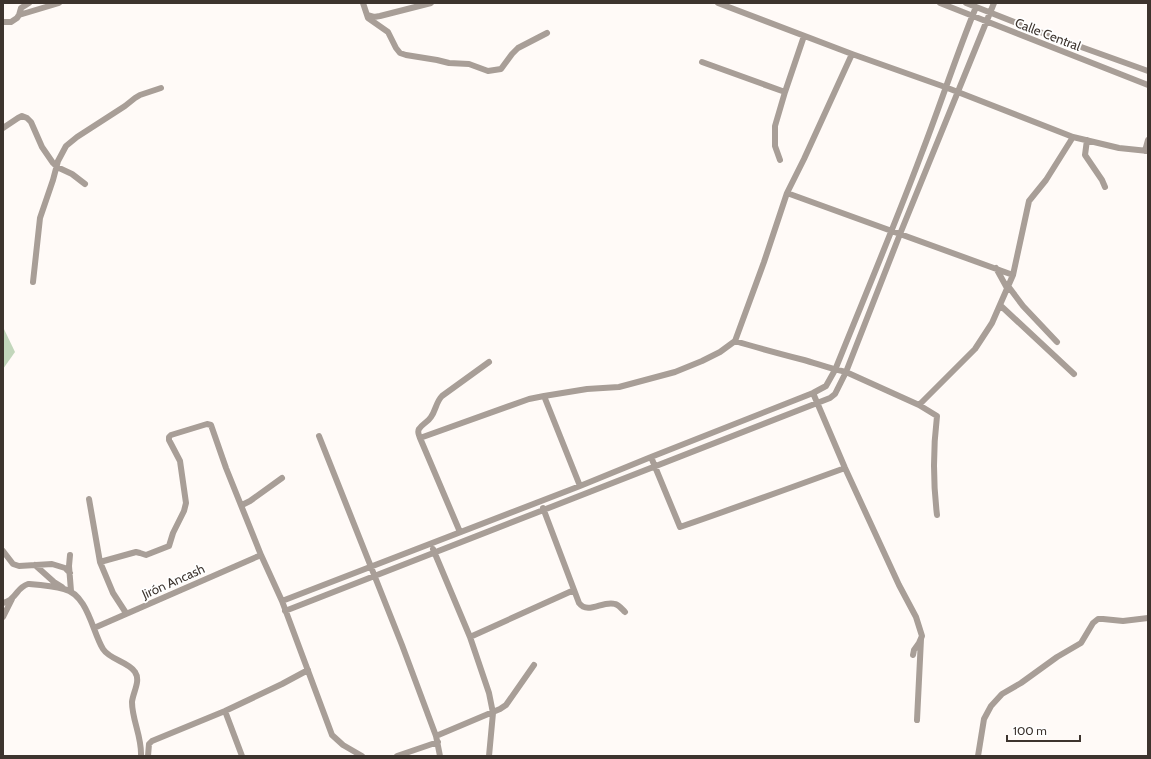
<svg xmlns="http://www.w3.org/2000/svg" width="1151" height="759" font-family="Cabin,sans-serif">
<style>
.green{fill:#c2d6bb}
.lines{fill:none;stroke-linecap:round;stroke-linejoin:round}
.minor{stroke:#a89e97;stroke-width:6}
.labels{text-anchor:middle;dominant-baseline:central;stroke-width:3.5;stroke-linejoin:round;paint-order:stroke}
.street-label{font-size:13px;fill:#3d342e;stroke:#fff}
</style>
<rect width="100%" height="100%" fill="#fffaf7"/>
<path class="green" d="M3 327 15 352 3 369Z"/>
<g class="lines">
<path class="minor" d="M363 3 368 18 388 32 396 48 400 53 406 55 437 60 449 63 469 64 488 71 501 69 512 54 518 48 547 33
M718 3 852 54 945 87 1073 137 1119 148 1148 151
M940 3 1148 85
M966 3 1045 34 1148 71
M19 15 59 3
M367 15 374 17 380 16 431 3
M3 22H11L17 18 19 15 21 8 29 3
M702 62 785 92
M3 128 18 118 22 116 27 118 31 122 42 147 53 163 57 167 72 174 85 184
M1087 140 1085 155 1102 180 1105 187
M1145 151 1148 140
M780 160 775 146V126L785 92 804 36
M787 193 1013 275
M996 268 1007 288
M33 282 40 218 53 180 58 161 66 146 77 137 125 106 135 98 140 95 161 88
M1008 286 1023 306 1057 342
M1000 305 1074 374
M735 341C758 348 781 354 804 360 818 364 831 369 846 372L919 405 937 416C933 449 933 482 937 515
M813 393 845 468 899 585 916 617 922 636 919 643 914 650 913 655
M544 396 587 389 619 387 675 372 702 361 720 352 735 341 764 262 787 193 804 159 852 54
M919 405 975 349 992 323 1013 275 1029 201 1046 180 1073 137
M319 436 402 645 436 736 440 756
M420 438 529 399 544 396 580 486
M651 457 680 527C735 508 790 488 845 468
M89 499 100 562 113 593 126 613
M242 505 250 501 282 478
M543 508 579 603C588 615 603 600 615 604 619 605 622 609 625 612
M460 532 420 438C419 435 417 432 419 429 422 424 428 422 431 417 436 410 436 402 442 396L489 362
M433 549 470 637 489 693 493 713 489 756
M3 551 13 564 19 566 52 564 65 568 70 573
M70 555 69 566 71 591
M100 562 136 552 140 553 146 555 169 546 173 533 184 511 186 503 180 461 169 440V437L171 435 207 424 211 425 226 468 261 555 282 601 332 735 343 745 362 756
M35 565 54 582 62 587
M282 601 580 486 651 457 813 393 826 386 835 370C864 298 894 227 921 155 940 106 956 56 976 7
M3 603C6 602 10 601 12 598 18 593 19 587 28 584 40 585 53 586 64 589 88 595 92 631 103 649 110 660 129 662 135 672 141 681 133 692 132 702 132 720 142 737 141 756
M285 611 830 398 835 394 846 372 900 234 994 3
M3 617 12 599
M94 628 261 555
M470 637 574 590
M225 711 242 756
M917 720 921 639
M436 736 500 709 506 705 534 665
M148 756 149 744 152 741 225 711 282 684 308 670
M397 756 438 742
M978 756 984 719 991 706 1002 694 1021 683 1057 657 1081 643 1093 623 1098 619H1103L1123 621 1148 618"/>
</g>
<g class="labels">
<g class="street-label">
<text transform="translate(1048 34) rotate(21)">Calle Central</text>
<text transform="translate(173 581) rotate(-24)">Jirón Ancash</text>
</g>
</g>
<rect width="1151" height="759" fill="none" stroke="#3d342e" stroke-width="8"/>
<path d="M1007 735v6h73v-6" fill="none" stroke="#3d342e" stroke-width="2"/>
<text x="1013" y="735" font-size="12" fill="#3d342e" stroke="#ffffff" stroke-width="3" paint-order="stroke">100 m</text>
</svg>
